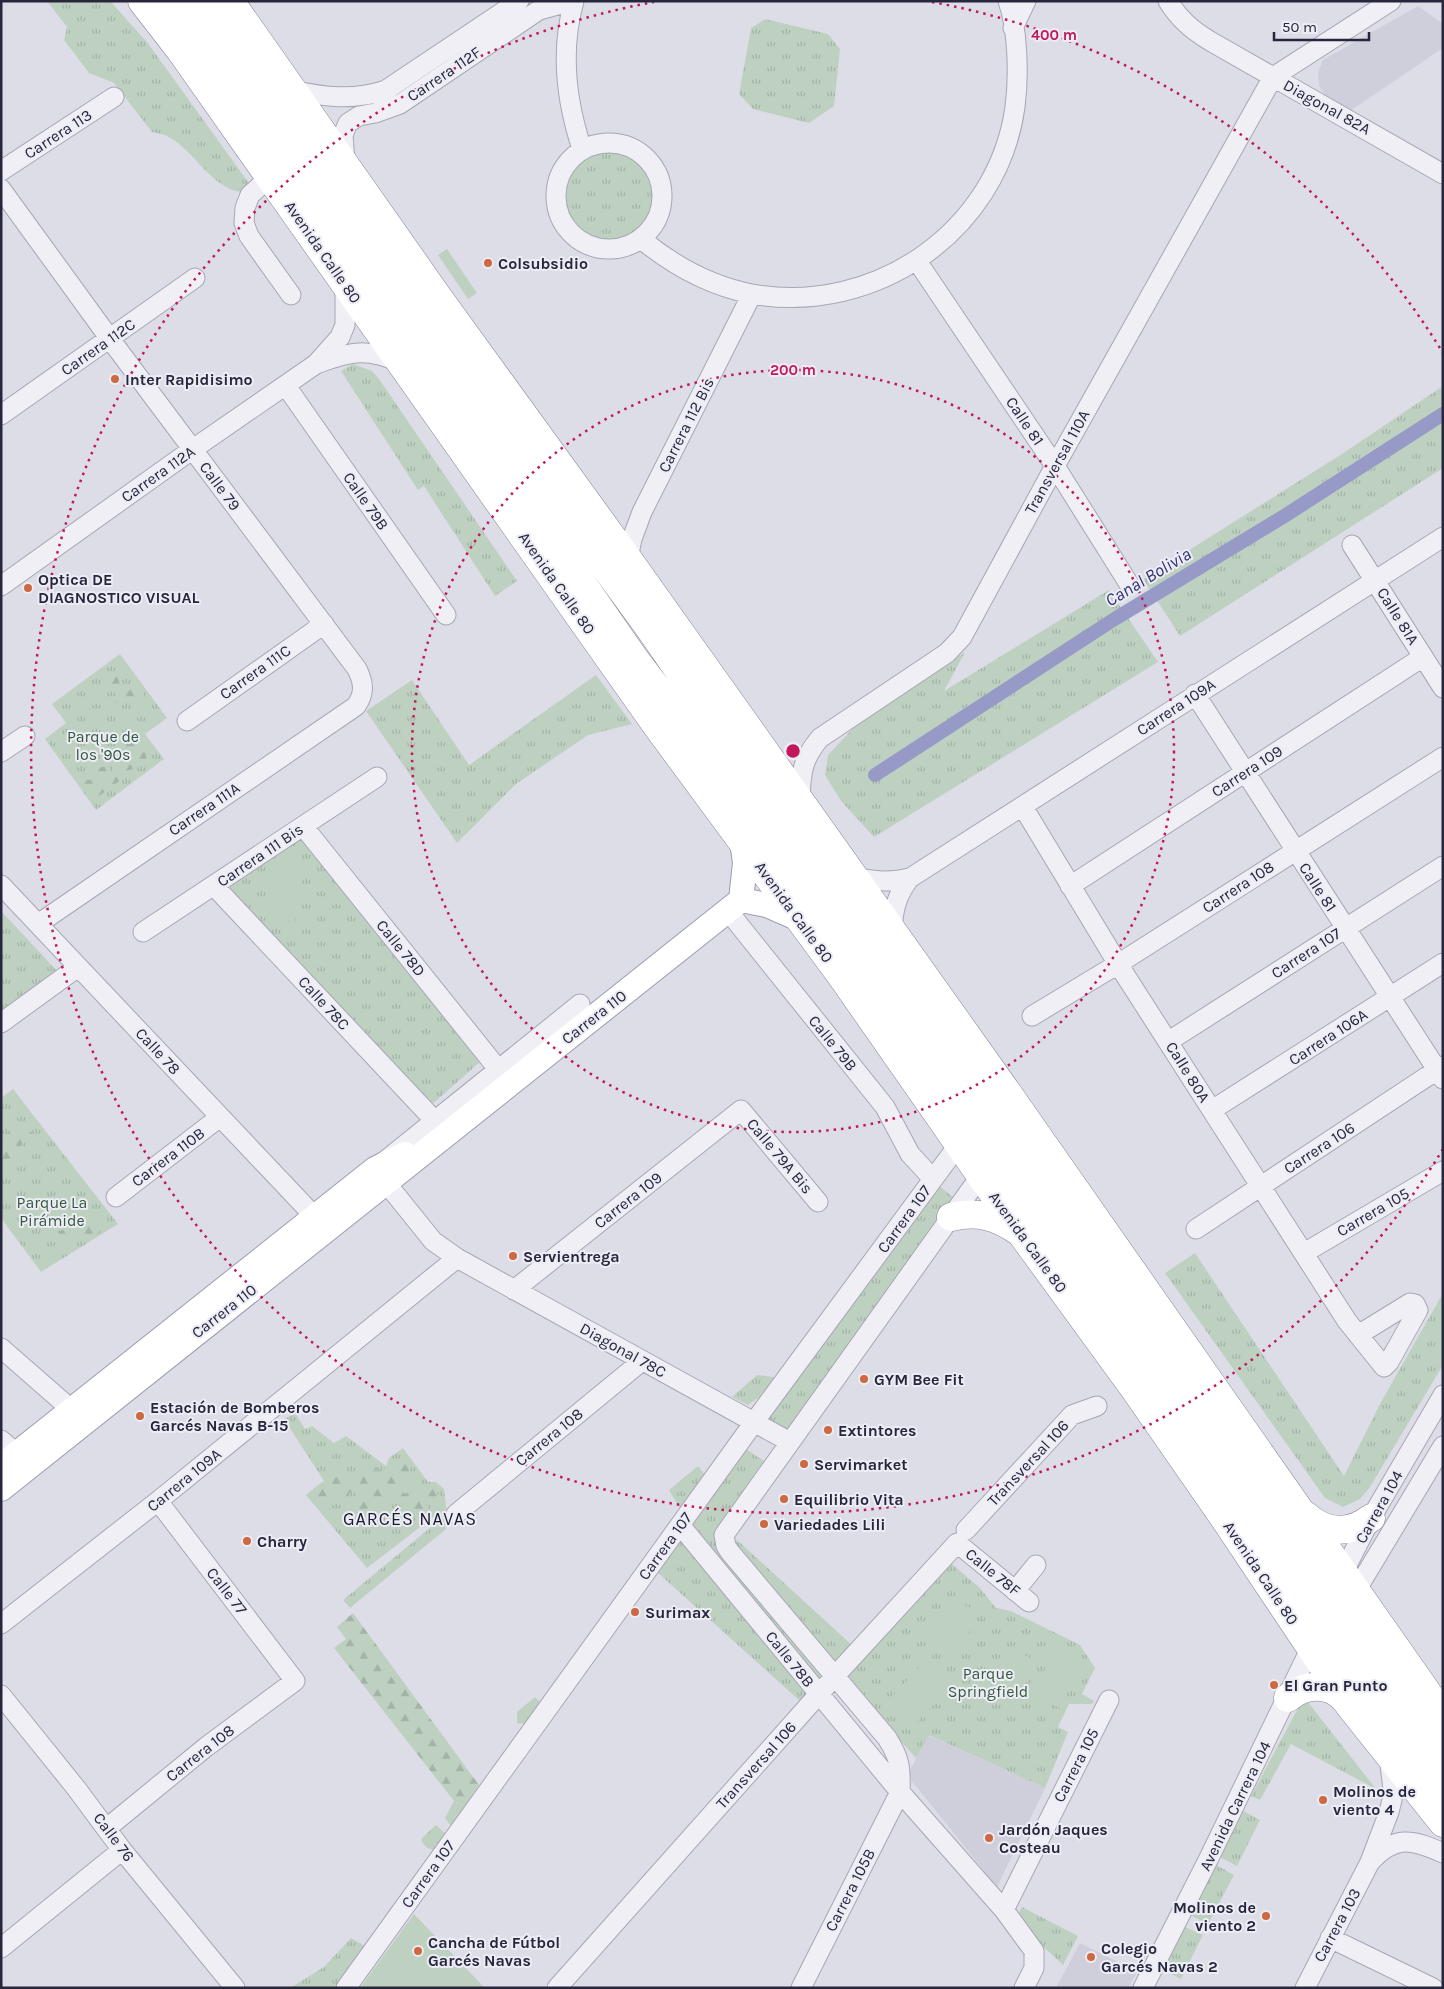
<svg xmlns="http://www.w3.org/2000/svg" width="1444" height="1989" font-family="Karla,sans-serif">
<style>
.built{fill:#cfcfdc}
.grass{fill:url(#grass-tufts)}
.forest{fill:url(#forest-firs)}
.garden{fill:#bed1c1}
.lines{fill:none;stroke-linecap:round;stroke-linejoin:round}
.canal{stroke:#979ac7;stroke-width:14}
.minor-casing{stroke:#a7a6b4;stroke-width:21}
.major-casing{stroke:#9d9cb2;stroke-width:26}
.highway-casing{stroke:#85849d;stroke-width:29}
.minor{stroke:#f0eff5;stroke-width:19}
.major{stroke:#fff;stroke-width:24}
.highway{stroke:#fff;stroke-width:28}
.ring{fill:none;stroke:#c2185b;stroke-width:2.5;stroke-dasharray:2.5 5}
.poi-dot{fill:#cd6840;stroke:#ececf5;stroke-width:2}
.labels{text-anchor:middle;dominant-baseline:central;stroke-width:4;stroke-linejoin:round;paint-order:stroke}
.street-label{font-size:16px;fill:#28263d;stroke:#ececf5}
.poi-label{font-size:16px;font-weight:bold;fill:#28263d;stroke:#ececf5;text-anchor:start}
.park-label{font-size:16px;fill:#34593d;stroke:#ececf5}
.water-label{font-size:18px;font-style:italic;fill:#313271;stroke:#ececf5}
.neighbourhood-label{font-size:18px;letter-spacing:1px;fill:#1b192e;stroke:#ececf5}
.centre{fill:#c2185b;stroke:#ececf5;stroke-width:2.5}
.ring-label{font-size:15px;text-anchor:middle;font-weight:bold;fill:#c2185b;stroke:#ececf5;stroke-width:4;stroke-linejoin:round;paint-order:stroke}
</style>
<defs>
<pattern id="grass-tufts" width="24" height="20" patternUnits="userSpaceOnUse" patternTransform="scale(1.25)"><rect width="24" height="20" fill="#bed1c1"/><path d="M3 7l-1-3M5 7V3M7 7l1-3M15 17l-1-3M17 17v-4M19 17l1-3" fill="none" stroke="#a3b3a7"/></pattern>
<pattern id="forest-firs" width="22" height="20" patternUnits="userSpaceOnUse" patternTransform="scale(1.25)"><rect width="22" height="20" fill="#bed1c1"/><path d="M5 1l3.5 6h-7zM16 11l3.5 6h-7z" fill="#a3b3a7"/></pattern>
</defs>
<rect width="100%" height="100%" fill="#dddde7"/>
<path class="built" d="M1418 6 1443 24V48L1350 111 1325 95 1319 86 1318 72 1323 60Z
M928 1735 1045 1788 997 1887 911 1780 910 1771Z
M1080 1943 1137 1972 1128 1988H1056Z"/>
<path class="grass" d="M47 1H110L147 42 251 186 241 192C209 187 195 150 167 136 163 134 157 133 152 132L114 83 89 73 64 40 67 27Z
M765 19 828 34 840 49 834 106 809 123 753 109 739 94 751 28Z
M562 196a46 46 0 1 1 92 0a46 46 0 1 1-92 0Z
M353 364 372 371 379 379 517 581 495 596 424 486 418 490 341 371Z
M1443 386V468L1180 636 1143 579 1342 454Z
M1109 590 1158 662 874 837 841 801 825 775 828 755 859 722 965 652 944 691Z
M120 654 167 718 145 734 164 759 96 810 45 739 66 723 52 704Z
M596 675 632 724 588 735 516 784 457 843 366 711 412 680 469 765Z
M301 835 310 840 480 1062 429 1107 230 894 228 886Z
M1 911 60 974 1 1017Z
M13 1089 118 1224 41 1272 1 1218V1098Z
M936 1183 955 1199 787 1432 766 1420Z
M1195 1253 1344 1476 1381 1402 1443 1293V1365L1370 1487 1360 1499 1343 1507 1325 1498 1165 1273Z
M757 1375 774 1377 778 1380 763 1400 758 1398 748 1405 732 1397Z
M295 1413 305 1429 312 1426 334 1443 346 1436 386 1466 389 1458 403 1448 428 1482H436L444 1489 446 1507 454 1517 445 1525 446 1529 350 1608 343 1600 437 1522 433 1517 367 1568 306 1495 324 1481 284 1419Z
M746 1449 767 1463 715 1540 717 1546 828 1674 820 1683 688 1526Z
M698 1466 706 1476 685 1509 679 1507 669 1490Z
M737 1540 854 1647 836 1665 732 1545Z
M681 1542 810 1691 800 1701 657 1572Z
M945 1558 980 1588 996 1608 1011 1611 1080 1645 1095 1668 1082 1694 1094 1701 1092 1704H1069L1058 1727 1068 1732 1045 1788 929 1735 916 1758 844 1679Z
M535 1697 541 1703 525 1724 517 1723V1712Z
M1304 1697 1376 1789 1291 1744 1260 1800 1251 1796Z
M1238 1808 1260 1820 1237 1866 1214 1854Z
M436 1825 445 1833 434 1850C427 1849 423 1845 421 1839Z
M1213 1863 1234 1875 1208 1924 1186 1913Z
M1022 1907 1078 1936 1063 1965 1015 1920Z
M1183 1926 1203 1935 1181 1979 1161 1969Z
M351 1938 365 1946 334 1988H290L324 1967Z"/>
<path class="forest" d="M115 670 120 672 119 688 129 691 132 686V680H136L145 698 141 701 134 702 130 698 124 699 121 702 116 703 115 693 113 691 106 693 107 679 112 677Z
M137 731V738L139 742 140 739H146L151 747 147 752 146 761 134 769 124 771 120 776 122 779 99 796 94 802 81 785 82 780H91L96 767H107L111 771 113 769 114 761H117L121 754 116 749 121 745V739L128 741 131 732Z
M18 1123C28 1124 31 1131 36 1139L22 1143 9 1160 11 1166 1 1173V1148L3 1149 7 1147 5 1134 10 1132 8 1126Z
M67 1207 70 1212 76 1214 79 1209 84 1212H93L97 1214 96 1223 102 1229C79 1248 81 1227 59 1236L58 1231 65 1230 63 1226 54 1228 49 1232 44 1229V1224L40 1221 39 1213 48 1210 54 1211 56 1216 60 1219 58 1211 62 1208Z
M405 1456V1460L412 1466 408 1472 400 1477C404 1501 378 1494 365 1500L369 1505H374V1513L363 1509 352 1512 347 1508 354 1497 358 1498 362 1497 360 1493 350 1492 347 1498 339 1494 340 1498 336 1501 325 1502 323 1506 337 1513H347V1518L341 1523 338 1520 337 1523 331 1524 306 1495 322 1482 331 1485 329 1478 332 1476 333 1478 345 1475 354 1480 353 1486 357 1484 360 1473V1466L355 1461V1458L359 1457 362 1461 376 1463 375 1467 378 1468 374 1471 384 1470 385 1467 388 1469 392 1462 395 1467 401 1464 398 1460Z
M423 1483 426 1488 431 1486 436 1489V1493L443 1497 441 1504 436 1507 429 1501 426 1504 429 1509C420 1513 413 1512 405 1506L406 1498 398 1504H395L393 1501 396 1494 401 1492 408 1494Z
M353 1613 479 1785 451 1826 445 1818 454 1801 334 1648 346 1639 337 1627Z"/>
<path class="garden" d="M447 249 477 293 468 299 438 255Z
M277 854 307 860 294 922 264 915Z
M948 1597 979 1612 957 1658 925 1641Z
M1005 1646 1036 1661 1014 1709 983 1692Z
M1054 1651 1081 1664 1060 1708 1033 1694Z
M924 1662 951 1684 913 1727 886 1703Z
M414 1914 485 1988H360Z"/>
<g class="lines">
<path class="canal" d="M875 775 1113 620 1286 515 1443 414"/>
<g class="minor-casing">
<path id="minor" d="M574 1C560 51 566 101 582 149
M1168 1C1179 19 1192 30 1210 41L1443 174
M1013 28 1026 1
M291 90C324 97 353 101 386 90L519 1
M556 196a53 53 0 1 1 106 0a53 53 0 1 1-106 0Z
M345 162 343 135 348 123 359 116 375 113 400 104 539 10 561 4 573 3
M1 171 114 97
M270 177 250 195 245 208 244 223 249 236 291 295
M1 189 110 339 357 669C364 683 365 693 356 706L38 924
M641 239C674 266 710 286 752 294 875 316 998 231 1015 107 1019 77 1018 29 1008 1
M917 261 1055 466 1129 584
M319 363C352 351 368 348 401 363
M286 386 446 615
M1 415 195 278
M1352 545 1443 688
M628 559 632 539 642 512 752 294
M1 586 193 449 316 364 340 337 345 325V283
M1195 694 1443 1079
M187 721 324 624
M1 752 25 736
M800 800C801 773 802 759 820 738L947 653 962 637 1055 466 1273 77 1391 1
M1023 807 1118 964 1347 1321 1384 1367 1389 1362 1418 1310 1415 1304 1410 1303 1358 1335
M303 826 498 1069
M854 877C874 881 891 883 910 878L1443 537
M1 885 315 1217
M214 886 435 1121
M1070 886 1423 657
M728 911 885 1107 910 1154 933 1179
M892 930C893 910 897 894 910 878
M143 932 377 777
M580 1004 375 1169 433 1241 457 1258 790 1442
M1032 1016 1118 964 1443 757
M1 1023 78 967
M1169 1041 1443 866
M1212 1110 1443 963
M116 1197 220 1117
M1196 1229 1443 1066
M1304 1253 1443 1171
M514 1290 741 1110 818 1202
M1 1348 72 1410
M1 1440 17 1454
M456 1514 642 1361
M680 1525 900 1792 1004 1910 1034 1951V1968L1024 1988
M966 1530 1072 1415 1097 1406
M1339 1581 1371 1518 1443 1395
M1015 1591 1036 1565
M1351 1599 1443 1446
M1 1624 158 1501 457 1258
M1 1695 76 1788 122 1850 235 1988
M107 1828 206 1747 295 1681 158 1501
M1371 1861C1395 1835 1412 1839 1443 1853
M1004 1910 1109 1700
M1330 1938 1433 1988
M1 1948 122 1850
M346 1988 760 1414 959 1144 968 1138
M557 1988 835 1676 957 1543 1029 1602
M801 1988 900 1792C901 1769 900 1758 887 1738L730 1552 726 1546 724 1535 951 1217 974 1185 984 1165
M1143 1988 1210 1856 1315 1639
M1305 1988 1370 1862 1389 1812 1392 1800 1393 1789 1389 1757"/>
</g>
<g class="major-casing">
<path id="major" d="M741 900 767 905 799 919
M1 1466 375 1169 405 1154
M1 1489 741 900 745 863 742 841"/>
</g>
<g class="highway-casing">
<path id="highway" d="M142 1 180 50 656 725 842 977 1020 1232 1133 1387 1224 1518 1349 1705 1443 1823
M171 1 489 449 634 658 775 844 1187 1424 1410 1749 1443 1790
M200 1 488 406 650 629 731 746 846 903 1249 1476 1443 1756
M230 1 438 297 628 559 1002 1085 1443 1715
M951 1217C977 1211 996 1216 1018 1231
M1305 1515C1325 1533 1349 1535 1371 1518
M1288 1698C1305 1683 1331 1682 1346 1701"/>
</g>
<use href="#minor" class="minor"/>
<use href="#major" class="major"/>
<use href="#highway" class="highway"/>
</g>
<g class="ring">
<circle cx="793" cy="751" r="381"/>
<path d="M1443 1149A762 762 0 1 1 654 2M932 2A762 762 0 0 1 1443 353"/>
</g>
<g class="poi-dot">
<circle cx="488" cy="263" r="5"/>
<circle cx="115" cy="379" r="5"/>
<circle cx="28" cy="588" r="5"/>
<circle cx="513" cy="1256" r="5"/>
<circle cx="864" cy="1379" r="5"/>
<circle cx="140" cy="1416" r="5"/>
<circle cx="828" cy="1430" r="5"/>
<circle cx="804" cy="1464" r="5"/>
<circle cx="784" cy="1499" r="5"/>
<circle cx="764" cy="1524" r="5"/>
<circle cx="247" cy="1541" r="5"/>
<circle cx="635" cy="1612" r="5"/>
<circle cx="1274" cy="1685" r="5"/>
<circle cx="1323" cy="1800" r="5"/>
<circle cx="989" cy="1838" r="5"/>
<circle cx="1266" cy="1916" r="5"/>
<circle cx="418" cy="1951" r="5"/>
<circle cx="1091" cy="1957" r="5"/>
</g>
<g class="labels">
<g class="street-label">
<text transform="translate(444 74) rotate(-34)">Carrera 112F</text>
<text transform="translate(1327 107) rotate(29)">Diagonal 82A</text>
<text transform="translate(58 134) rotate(-33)">Carrera 113</text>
<text transform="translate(323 252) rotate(55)">Avenida Calle 80</text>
<text transform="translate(98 347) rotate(-35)">Carrera 112C</text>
<text transform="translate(1025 421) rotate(56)">Calle 81</text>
<text transform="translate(686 425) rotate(-63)">Carrera 112 Bis</text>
<text transform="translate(1057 462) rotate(-61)">Transversal 110A</text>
<text transform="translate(158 474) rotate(-35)">Carrera 112A</text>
<text transform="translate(220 486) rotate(53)">Calle 79</text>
<text transform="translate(366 501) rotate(55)">Calle 79B</text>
<text transform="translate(557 583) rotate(55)">Avenida Calle 80</text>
<text transform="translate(1398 616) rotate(58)">Calle 81A</text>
<text transform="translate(255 672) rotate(-35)">Carrera 111C</text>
<text transform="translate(1176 707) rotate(-33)">Carrera 109A</text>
<text transform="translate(1247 771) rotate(-33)">Carrera 109</text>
<text transform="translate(204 809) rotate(-34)">Carrera 111A</text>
<text transform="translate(260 855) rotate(-34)">Carrera 111 Bis</text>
<text transform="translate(1238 887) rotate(-33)">Carrera 108</text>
<text transform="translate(1318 887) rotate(57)">Calle 81</text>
<text transform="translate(794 912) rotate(54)">Avenida Calle 80</text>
<text transform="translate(401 948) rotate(51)">Calle 78D</text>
<text transform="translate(1306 953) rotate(-33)">Carrera 107</text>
<text transform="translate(324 1003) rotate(47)">Calle 78C</text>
<text transform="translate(594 1017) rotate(-38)">Carrera 110</text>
<text transform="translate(1328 1037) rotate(-33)">Carrera 106A</text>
<text transform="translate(833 1043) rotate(51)">Calle 79B</text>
<text transform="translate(158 1051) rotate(47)">Calle 78</text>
<text transform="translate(1188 1072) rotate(58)">Calle 80A</text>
<text transform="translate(1319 1148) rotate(-33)">Carrera 106</text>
<text transform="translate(780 1156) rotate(50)">Calle 79A Bis</text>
<text transform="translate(168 1157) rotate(-37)">Carrera 110B</text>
<text transform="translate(628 1200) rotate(-38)">Carrera 109</text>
<text transform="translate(1373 1212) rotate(-30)">Carrera 105</text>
<text transform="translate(904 1219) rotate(-54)">Carrera 107</text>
<text transform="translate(1028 1242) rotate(54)">Avenida Calle 80</text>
<text transform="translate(224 1311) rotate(-38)">Carrera 110</text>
<text transform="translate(623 1350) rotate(29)">Diagonal 78C</text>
<text transform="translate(549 1437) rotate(-39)">Carrera 108</text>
<text transform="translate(1028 1463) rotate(-47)">Transversal 106</text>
<text transform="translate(184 1480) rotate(-39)">Carrera 109A</text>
<text transform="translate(1379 1507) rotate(-61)">Carrera 104</text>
<text transform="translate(665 1546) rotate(-54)">Carrera 107</text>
<text transform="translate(993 1572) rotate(39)">Calle 78F</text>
<text transform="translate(1261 1573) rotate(56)">Avenida Calle 80</text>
<text transform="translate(227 1591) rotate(52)">Calle 77</text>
<text transform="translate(790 1659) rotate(51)">Calle 78B</text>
<text transform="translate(200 1753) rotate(-38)">Carrera 108</text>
<text transform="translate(756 1765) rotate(-48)">Transversal 106</text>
<text transform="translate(1076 1765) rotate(-63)">Carrera 105</text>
<text transform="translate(1235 1806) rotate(-64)">Avenida Carrera 104</text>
<text transform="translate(114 1837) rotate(53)">Calle 76</text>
<text transform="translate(428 1874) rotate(-54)">Carrera 107</text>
<text transform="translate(850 1890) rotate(-63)">Carrera 105B</text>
<text transform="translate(1337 1925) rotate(-62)">Carrera 103</text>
</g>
<g class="poi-label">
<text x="498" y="263">Colsubsidio</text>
<text x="125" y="379">Inter Rapidisimo</text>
<text x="38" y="579">Optica DE<tspan x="38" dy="18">DIAGNOSTICO VISUAL</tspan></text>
<text x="523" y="1256">Servientrega</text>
<text x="874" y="1379">GYM Bee Fit</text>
<text x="150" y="1407">Estación de Bomberos<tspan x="150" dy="18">Garcés Navas B-15</tspan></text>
<text x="838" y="1430">Extintores</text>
<text x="814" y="1464">Servimarket</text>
<text x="794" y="1499">Equilibrio Vita</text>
<text x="774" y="1524">Variedades Lili</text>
<text x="257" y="1541">Charry</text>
<text x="645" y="1612">Surimax</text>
<text x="1284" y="1685">El Gran Punto</text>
<text x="1333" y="1791">Molinos de<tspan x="1333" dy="18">viento 4</tspan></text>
<text x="999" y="1829">Jardón Jaques<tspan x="999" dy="18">Costeau</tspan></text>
<text x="1256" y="1907" text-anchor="end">Molinos de<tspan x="1256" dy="18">viento 2</tspan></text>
<text x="428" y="1942">Cancha de Fútbol<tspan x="428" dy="18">Garcés Navas</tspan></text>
<text x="1101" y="1948">Colegio<tspan x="1101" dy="18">Garcés Navas 2</tspan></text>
</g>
<g class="park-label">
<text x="103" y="736">Parque de<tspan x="103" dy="18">los '90s</tspan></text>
<text x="52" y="1202">Parque La<tspan x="52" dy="18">Pirámide</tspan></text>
<text x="988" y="1673">Parque<tspan x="988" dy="18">Springfield</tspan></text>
</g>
<g class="water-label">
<text transform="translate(1148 577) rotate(-31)">Canal Bolivia</text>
</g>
<g class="neighbourhood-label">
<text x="410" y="1519">GARCÉS NAVAS</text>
</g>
</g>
<circle cx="793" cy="751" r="8" class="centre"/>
<g class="ring-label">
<text x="1054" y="40">400 m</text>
<text x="793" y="375">200 m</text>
</g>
<rect width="1444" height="1989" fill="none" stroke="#28263d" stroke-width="5"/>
<path d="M1274 32v8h95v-8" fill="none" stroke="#28263d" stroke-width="2.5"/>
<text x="1282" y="32" font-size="15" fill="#28263d" stroke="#ececf5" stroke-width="4" paint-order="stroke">50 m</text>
</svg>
